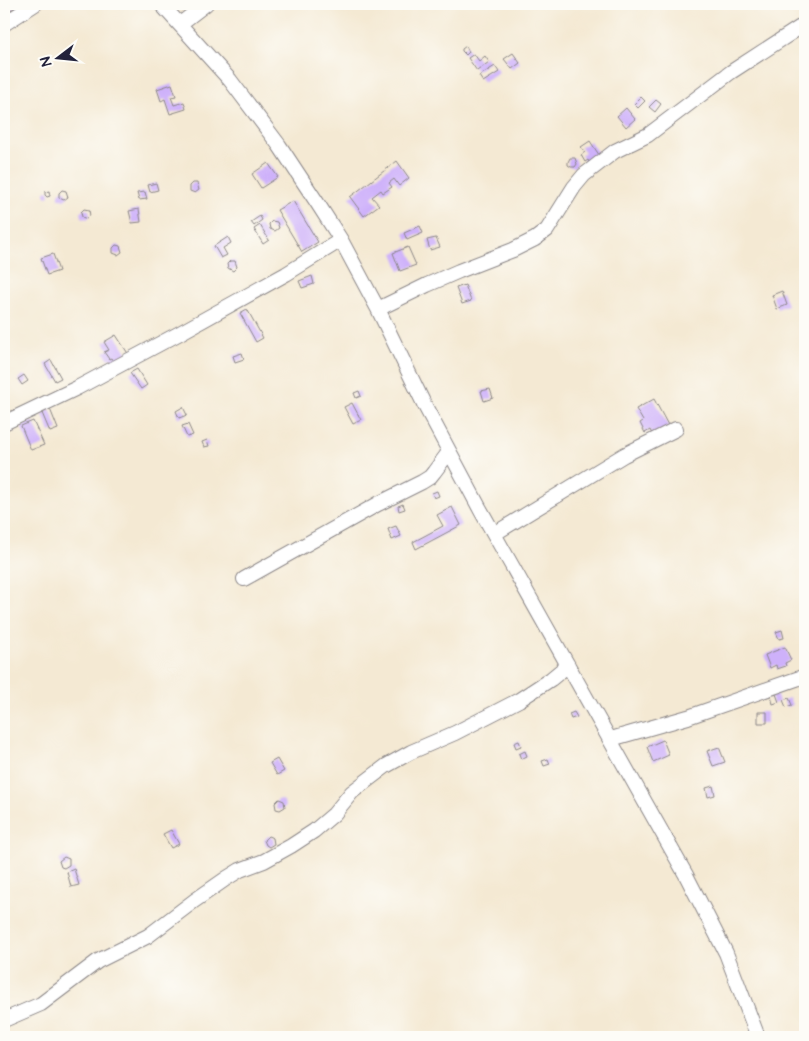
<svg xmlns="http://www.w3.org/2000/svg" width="809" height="1041" font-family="'Architects Daughter',sans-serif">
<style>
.building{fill:#ceb1fa}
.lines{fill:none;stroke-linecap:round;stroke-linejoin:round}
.street-casing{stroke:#8b8687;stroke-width:16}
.street{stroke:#fff;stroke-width:14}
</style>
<rect width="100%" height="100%" fill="#fdfcf7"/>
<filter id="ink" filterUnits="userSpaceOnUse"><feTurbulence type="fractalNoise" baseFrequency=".02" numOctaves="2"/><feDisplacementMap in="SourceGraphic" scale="10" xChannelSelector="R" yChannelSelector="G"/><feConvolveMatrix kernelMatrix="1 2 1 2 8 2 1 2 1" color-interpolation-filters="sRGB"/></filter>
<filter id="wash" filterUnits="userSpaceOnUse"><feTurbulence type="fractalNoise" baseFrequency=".0096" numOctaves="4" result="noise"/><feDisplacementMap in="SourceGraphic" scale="20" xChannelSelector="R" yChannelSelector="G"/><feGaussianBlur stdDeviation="1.12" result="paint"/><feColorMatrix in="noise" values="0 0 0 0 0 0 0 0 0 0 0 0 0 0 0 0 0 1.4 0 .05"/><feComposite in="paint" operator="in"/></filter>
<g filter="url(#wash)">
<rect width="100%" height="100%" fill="#f4e9d3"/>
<g id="blocks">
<path class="building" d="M4 4H21L7 12 4 7Z
M466 46 469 52 466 55 462 51V49Z
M513 53 520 63 512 69 504 59Z
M474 54 479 61 485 56 489 62 477 71 468 58Z
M495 66 499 72 483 82 479 76Z
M172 84 176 96 171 97 174 105 184 102 186 109 170 114 165 99 161 101 157 89Z
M641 97 645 101 638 108 634 104Z
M656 100 661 104 655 112 649 107Z
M626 108 635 119 626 127 617 116Z
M590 141 601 158 590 164 588 160 585 162 581 155 585 152 581 147Z
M570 158H575L577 164 575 167H571L568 165V162Z
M397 161 409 178 399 186 394 179 389 183 392 187 383 193 381 190 372 197 379 205 364 216 350 197Z
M268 163 278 177 261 188 252 174Z
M156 183 158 190 150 192 148 185Z
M193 183H197L199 190 195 193 190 191V186Z
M62 190 66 191 68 197 64 200 59 198V193Z
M49 191 50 196 47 197 45 195V192Z
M145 192 147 199 139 200 137 193Z
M293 201 318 242 302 252 277 210Z
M84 209 89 210 90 216 87 219 82 217 81 212Z
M139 209 141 222 132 223 129 211Z
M260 216 262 220 254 226 251 222Z
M272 221 277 222 279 228 275 231 270 229 269 224Z
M260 225 269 240 263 244 254 229Z
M420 226 423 233 407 240 404 233Z
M228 237 231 243 223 248 227 255 221 258 214 246Z
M436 238 440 247 430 250 427 240Z
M116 245 120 246 122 252 118 255 113 253V248Z
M408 247 416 265 400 271 393 253Z
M53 254 59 271 47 275 41 258Z
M230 261H235L237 267 233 271 228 268 227 264Z
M312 276 314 284 302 288 299 281Z
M465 285 471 301 462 304 456 288Z
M782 291 787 305 777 309 772 295Z
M247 309 263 338 256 342 240 313Z
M116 335 129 355 115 364 111 358 109 359 104 352 109 350 104 342Z
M242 353 244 359 235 362 233 356Z
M51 360 61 378 55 381 45 364Z
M137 369 147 385 141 389 130 373Z
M24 375 28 381 22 385 18 379Z
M490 389 493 398 484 401 481 391Z
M359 391 361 396 356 398 354 393Z
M654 399 669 427 653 436 650 430 645 433 640 423 643 421 636 409Z
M352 403 361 420 353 424 344 407Z
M183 407 187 415 179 418 176 411Z
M50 409 58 429 50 432 42 413Z
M33 421 44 445 31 450 21 426Z
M188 424 193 435 187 437 182 426Z
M207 440 209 446 204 447 202 442Z
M437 491 439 496 434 498 432 493Z
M403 504 405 509 399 511 398 506Z
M452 507 461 525 416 549 413 542 443 526 437 515Z
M396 526 401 536 392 540 388 529Z
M782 630 784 638 779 639 776 632Z
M785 647 791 660 785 663 786 666 777 669 776 665 770 668 765 655Z
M776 694 779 702 773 704 771 696Z
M789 698 792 705 786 707 783 700Z
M574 712 577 717 571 719 569 714Z
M758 712H767V723H758Z
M663 740 669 755 653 762 647 747Z
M519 741 521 746 516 748 514 743Z
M719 747 725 762 713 766 707 751Z
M525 751 527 756 521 759 519 754Z
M277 759 284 771 277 775 270 763Z
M548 759 550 764 544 766 542 761Z
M713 786 715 795 708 797 706 788Z
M279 799 284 801 285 807 280 810 276 809 275 803Z
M171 830 179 844 171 848 163 834Z
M268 836 273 838 274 844 269 847 266 845 264 840Z
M64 857 69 859V865L64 868 61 867 59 861Z
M74 869 79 885 71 887 67 872Z"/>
</g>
</g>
<g filter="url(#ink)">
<use href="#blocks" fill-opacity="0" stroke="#8b8687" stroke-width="1"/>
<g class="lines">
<g class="street-casing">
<path id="street" d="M161 4 230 80 279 145 318 204 341 240 378 309 424 404 480 509 686 875 726 953 758 1037
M4 24 35 4
M180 24 206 4
M378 309 427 285 459 271 513 250 535 239 547 230 574 187 584 175 615 151 648 135 731 72 805 24
M4 423 77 388 178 334 286 274 341 240
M494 534 624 455 676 429
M244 579 378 504 422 482 430 477 434 472 449 452
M611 739 688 717 805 676
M4 1020 41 1004 98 961 148 936 194 901 227 878 240 870 264 861 291 846 314 831 334 814 352 792 386 766 411 752 455 733 519 700 551 679 568 665"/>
</g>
<use href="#street" class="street"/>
</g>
</g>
<rect width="809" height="1041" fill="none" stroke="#fdfcf7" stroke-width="20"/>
<g transform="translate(58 58) rotate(254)" stroke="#fdfcf7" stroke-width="4" paint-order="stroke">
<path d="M0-4L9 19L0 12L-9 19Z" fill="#22223b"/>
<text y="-8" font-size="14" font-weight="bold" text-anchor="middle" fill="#22223b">N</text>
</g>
</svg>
